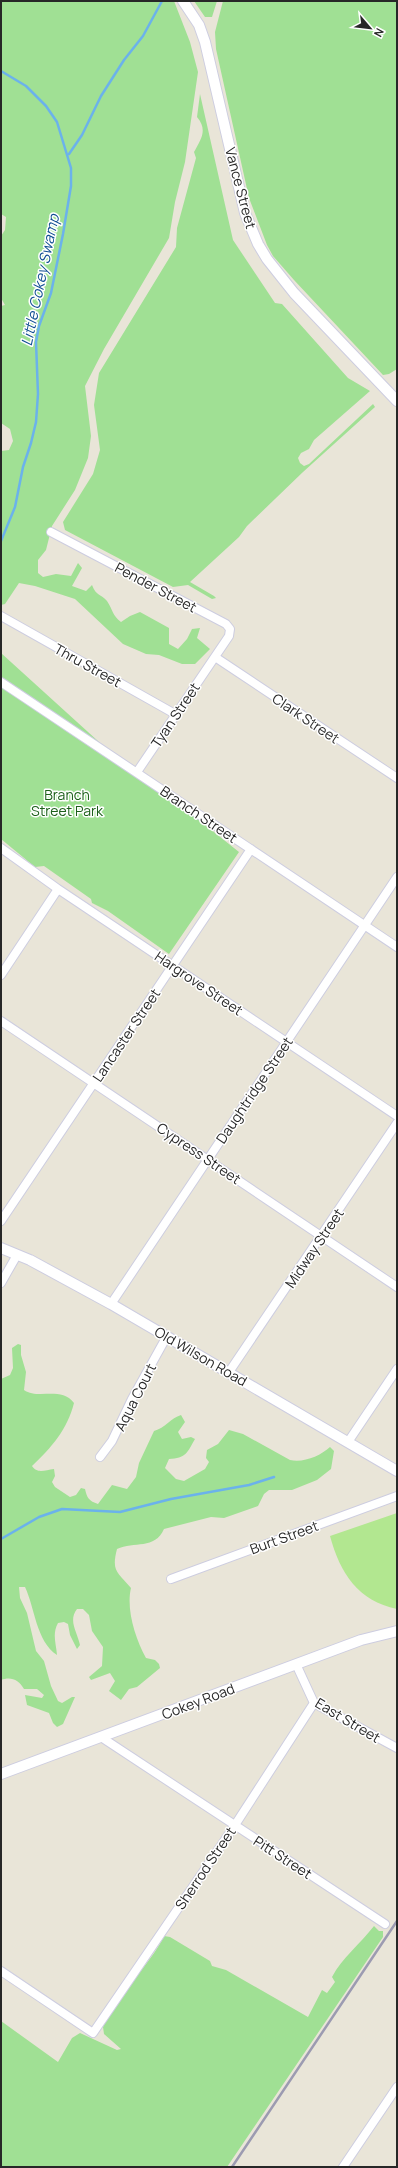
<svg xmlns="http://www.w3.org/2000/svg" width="398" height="2168" font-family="Manrope,sans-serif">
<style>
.green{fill:#a0e094}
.pitch{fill:#b2e790}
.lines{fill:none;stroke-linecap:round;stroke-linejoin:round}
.stream{stroke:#6bb2eb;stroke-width:2.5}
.minor-casing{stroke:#cdcde0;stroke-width:10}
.tertiary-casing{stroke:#cdcde0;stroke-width:12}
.minor{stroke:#fff;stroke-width:8}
.tertiary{stroke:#fff;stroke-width:10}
.rail{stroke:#9c9bb1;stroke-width:2.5}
.labels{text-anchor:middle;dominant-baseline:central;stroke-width:3;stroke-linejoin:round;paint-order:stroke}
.street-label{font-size:14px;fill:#272727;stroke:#fff}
.park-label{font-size:14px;fill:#1c601a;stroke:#fff}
.water-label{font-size:15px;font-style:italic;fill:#0f4d92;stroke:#fff}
</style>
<rect width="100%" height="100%" fill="#e9e5d8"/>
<path class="green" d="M1 1H174L190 42 198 72 185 162 175 202 169 238 104 349 85 386 91 436 88 458 75 490 52 526 46 550 38 560V573L43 577 56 574 71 576 78 563 82 568 72 586 86 591 92 585C96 596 101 594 107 601 113 610 112 615 121 622L130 616 140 612 169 628V644L178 649 187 639 192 629 200 628 197 638 210 649 195 664H182L159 655 146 654 123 644 75 599 35 586 19 583 5 604 1 605V451L9 450 13 441 10 429 1 423V306L5 305 1 298V236L5 230 6 217 1 214Z
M194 1H217L212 17H205Z
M223 1H397V369L389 374 383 375 294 280 273 256 267 245 249 198 216 49 215 32Z
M200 94 233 240 275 303 282 304 348 378 370 391 314 440 309 449 301 453 298 458 300 463 304 466 309 464 373 404 375 407 303 472 247 526 239 537 190 582 214 596 216 598 212 599 188 585 173 587 65 530 63 522 93 474 100 450 94 405 99 373 176 247 177 228 196 158 194 152C201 139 208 130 197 117Z
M1 653 142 781 165 793 239 852 169 954 108 911 92 903 91 899 44 866 35 867 1 839Z
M18 1344 21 1345V1355L26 1372 24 1390C38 1400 61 1386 74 1403 67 1430 52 1447 32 1466 37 1474 45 1470 54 1469L55 1476 52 1482 55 1487 70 1497 76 1495 81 1488 85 1489C87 1498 89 1501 98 1504L112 1485 127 1489 136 1477 139 1463 154 1431C165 1428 171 1418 181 1415L185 1422 178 1432 182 1439 191 1437 195 1439C187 1453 186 1458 169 1459L165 1468 176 1479 184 1481 205 1469 209 1462 206 1458 207 1450 218 1444 229 1430 243 1434 290 1460C304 1463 320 1456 330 1447L334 1451 331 1469 317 1480 292 1490H269L264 1494 258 1506 224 1518 211 1517 164 1529C155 1550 134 1541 117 1549 111 1572 118 1572 131 1588 126 1609 135 1638 146 1658L155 1660 159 1664 160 1668 137 1687 129 1689 121 1700 109 1691 115 1681 110 1673 91 1680 89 1677 102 1666 103 1647 92 1631 89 1615 83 1609H77C68 1621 77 1631 80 1645L77 1649 70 1635 68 1624 64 1622 58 1623C52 1634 56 1643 57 1655 36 1641 35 1608 25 1587H19L20 1598 27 1613 36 1651 44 1661 51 1686 58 1701 62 1703 72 1697H75L63 1724 57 1727 53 1723 49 1713 27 1705 25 1695 42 1698 44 1695 37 1689H24C19 1680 11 1676 1 1680V1379L10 1375 13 1368 12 1348Z
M374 1926 379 1931H383V1937L227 2167H1V2021L58 2062 72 2038 80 2033 117 2050 121 2049 104 2034 103 2027C114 1996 150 1966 164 1936L170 1937 210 1961 212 1966 226 1970 308 2017 322 1990 327 1993 335 1982 332 1977C342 1958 360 1944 374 1926Z"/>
<path class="pitch" d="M397 1513V1609C358 1601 340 1573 330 1536Z"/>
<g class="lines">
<path class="stream" d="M1 71 26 86 46 106 57 122 71 168V186L63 234 51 293 39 326 36 342 38 394 36 422 31 443 23 467 15 507 1 541
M69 154 82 135 101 96 124 60 143 36 162 1
M1 1539 39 1517 62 1509 120 1512 171 1499 249 1485 274 1477"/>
<g class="minor-casing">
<path id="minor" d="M51 532 226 624 230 629 229 636 137 772
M1 616 175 714
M215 657 397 778
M1 682 397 947
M1 848 58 889 397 1116
M1 975 58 889
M1 1021 397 1287
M1 1221 251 849
M1 1283 17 1255
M111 1304 397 877
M229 1372 397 1123
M348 1442 397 1369
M100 1457 112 1441 132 1399 167 1336
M171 1579 397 1496
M296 1664 314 1703 397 1748
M101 1737 385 1924
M1 1971 93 2033 235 1825 314 1703
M343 2167 397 2087"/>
</g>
<g class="tertiary-casing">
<path id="tertiary" d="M183 1 199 25 205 42 245 213 258 244 267 259 294 293 397 401
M1 1248 30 1260 111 1304 397 1471
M1 1774 361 1640 397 1631"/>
</g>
<use href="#minor" class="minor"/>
<use href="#tertiary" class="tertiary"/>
<path class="rail" d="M232 2167 397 1921"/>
</g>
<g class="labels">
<g class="street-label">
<text transform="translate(241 188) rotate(75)">Vance Street</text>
<text transform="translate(156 587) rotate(28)">Pender Street</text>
<text transform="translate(88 665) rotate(29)">Thru Street</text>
<text transform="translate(175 715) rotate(-56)">Tyan Street</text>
<text transform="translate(306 718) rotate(34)">Clark Street</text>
<text transform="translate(199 814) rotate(34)">Branch Street</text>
<text transform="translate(199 983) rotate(34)">Hargrove Street</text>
<text transform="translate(126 1035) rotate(-56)">Lancaster Street</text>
<text transform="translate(254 1090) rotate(-56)">Daughtridge Street</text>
<text transform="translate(199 1153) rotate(34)">Cypress Street</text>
<text transform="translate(314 1248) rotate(-56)">Midway Street</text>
<text transform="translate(201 1356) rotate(30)">Old Wilson Road</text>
<text transform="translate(135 1397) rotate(-63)">Aqua Court</text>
<text transform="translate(284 1537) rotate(-20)">Burt Street</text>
<text transform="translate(198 1701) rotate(-21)">Cokey Road</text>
<text transform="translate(348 1720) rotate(31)">East Street</text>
<text transform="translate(283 1857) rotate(33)">Pitt Street</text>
<text transform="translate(205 1868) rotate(-56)">Sherrod Street</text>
</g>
<g class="park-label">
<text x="67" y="794">Branch<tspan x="67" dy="16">Street Park</tspan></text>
</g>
<g class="water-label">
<text transform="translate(40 280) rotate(-78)">Little Cokey Swamp</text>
</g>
</g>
<rect width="398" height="2168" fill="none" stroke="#272727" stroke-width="4"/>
<g transform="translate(370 28) rotate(118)" stroke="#ffffff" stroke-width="3" paint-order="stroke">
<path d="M0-3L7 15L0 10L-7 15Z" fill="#272727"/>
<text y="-6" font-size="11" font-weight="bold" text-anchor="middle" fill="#272727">N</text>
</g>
</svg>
